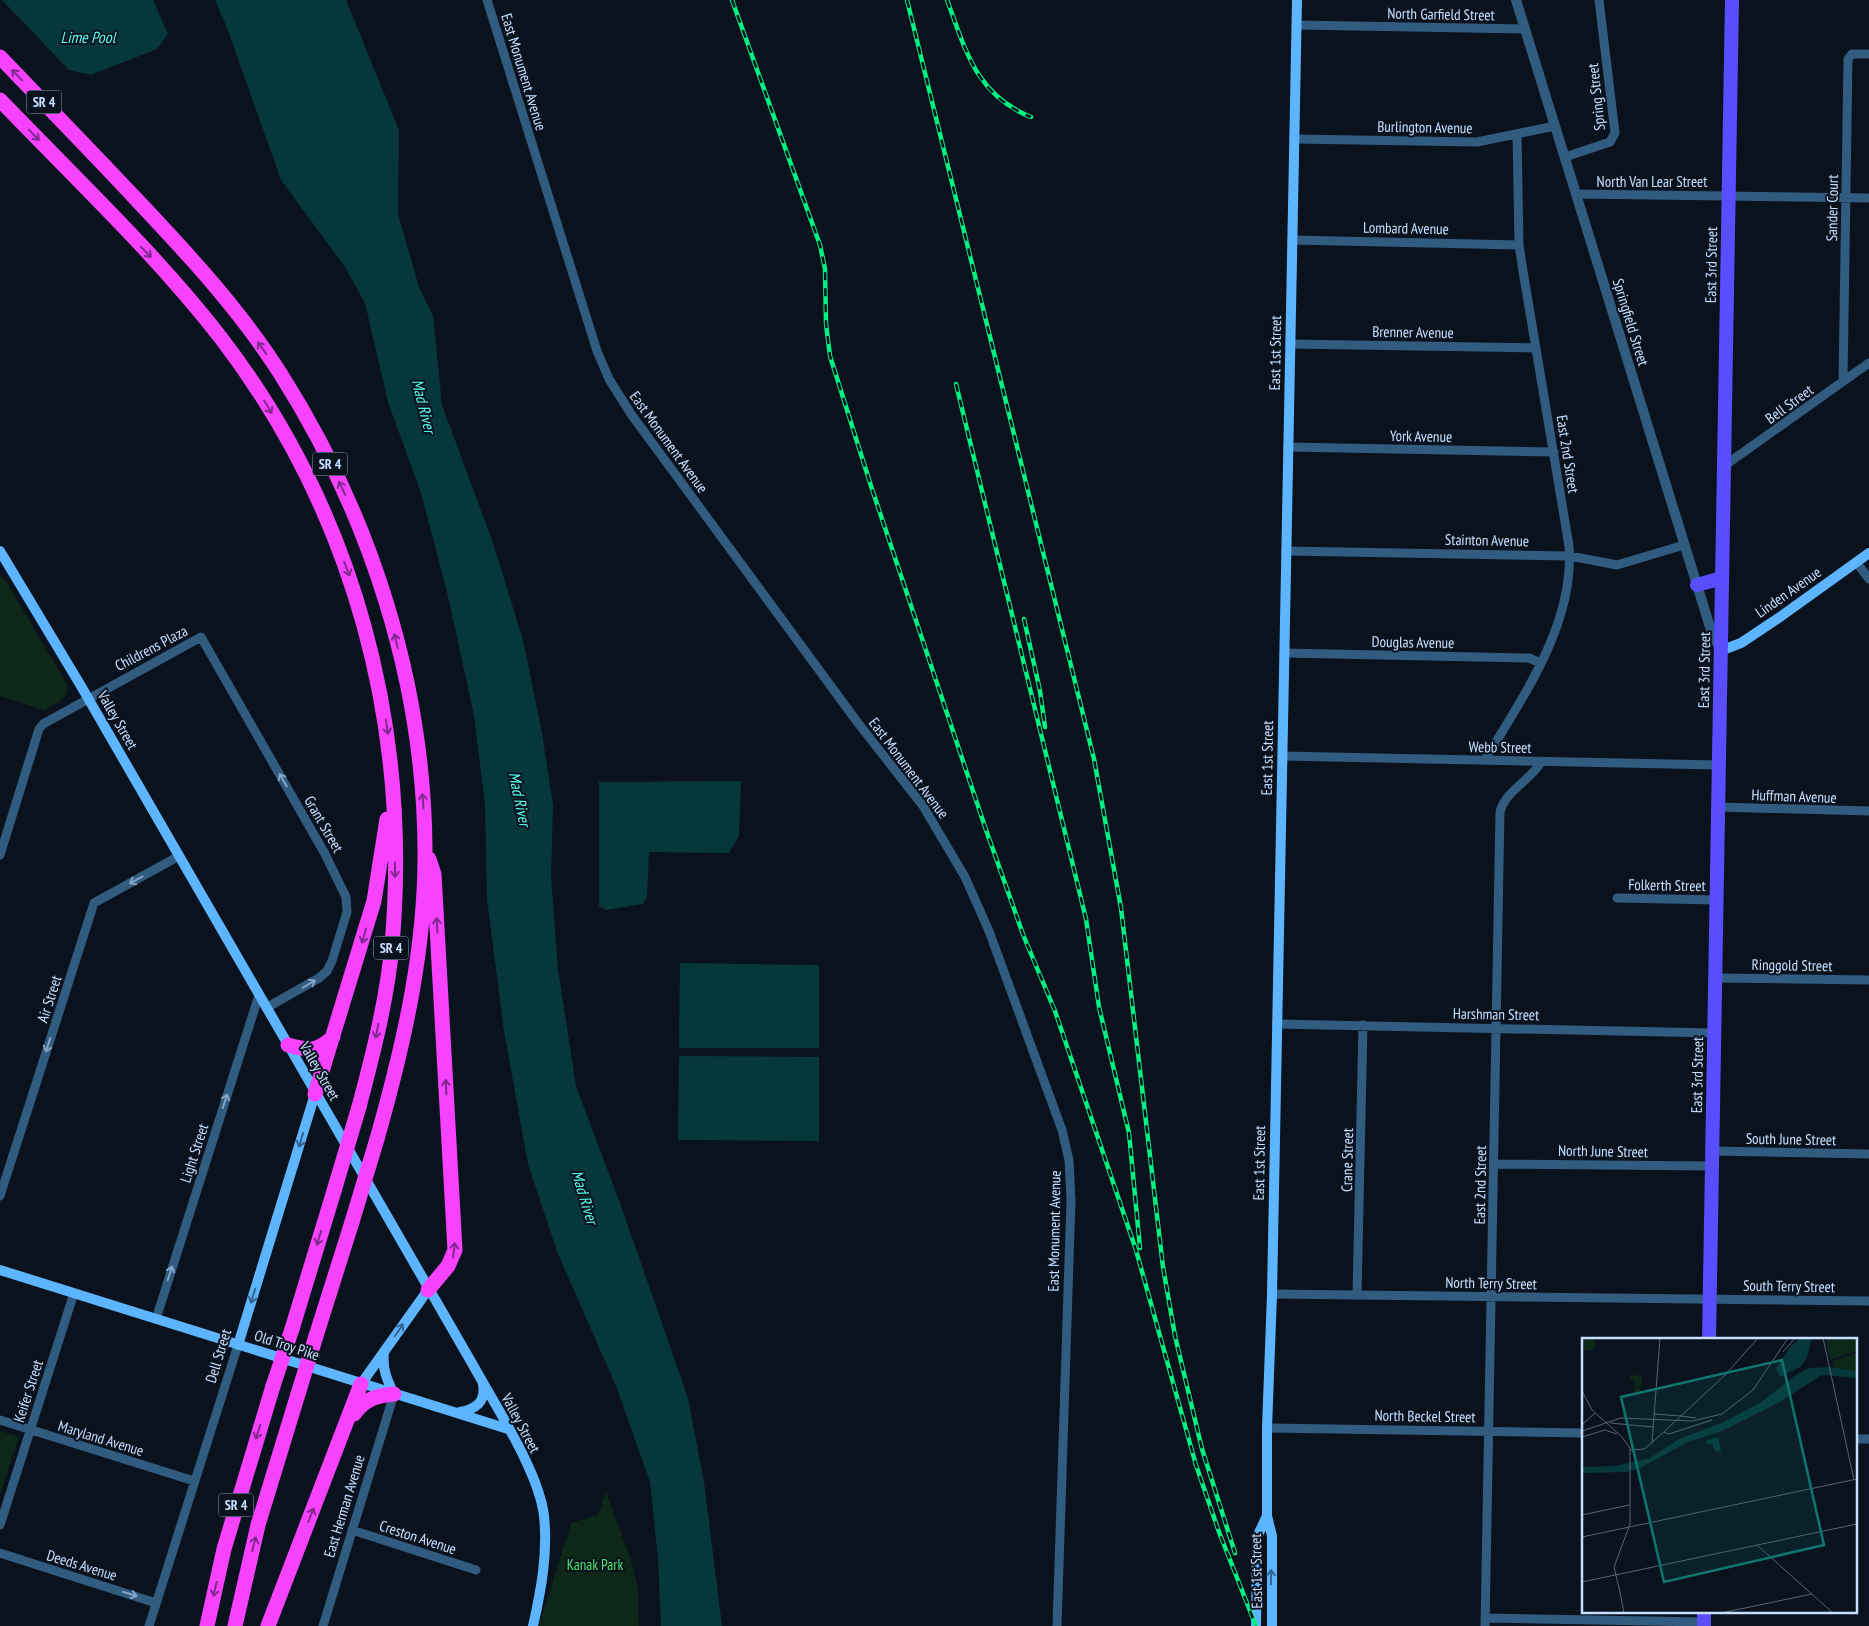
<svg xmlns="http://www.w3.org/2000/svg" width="1869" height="1626" font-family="'PT Sans Narrow',sans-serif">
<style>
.green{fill:#0d2818}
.water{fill:#06383b}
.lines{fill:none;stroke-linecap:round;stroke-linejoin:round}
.minor{stroke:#325b80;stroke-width:9}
.tertiary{stroke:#325b80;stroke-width:10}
.secondary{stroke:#5eb5ff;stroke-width:10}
.primary{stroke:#594eff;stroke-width:14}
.motorway{stroke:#f742ff;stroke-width:15}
.rail-casing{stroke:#00f282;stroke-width:4.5}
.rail{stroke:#0a121e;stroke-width:2.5;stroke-dasharray:8;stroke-linecap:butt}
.motorway-bridge{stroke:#f742ff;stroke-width:15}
.oneway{stroke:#802a8e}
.oneway2{stroke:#84a4c6}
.oneway3{stroke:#34648e}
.labels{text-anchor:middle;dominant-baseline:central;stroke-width:4;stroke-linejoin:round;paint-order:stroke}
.shield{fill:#0a121e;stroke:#8ea2bc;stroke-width:1}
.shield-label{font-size:14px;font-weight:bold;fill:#c7e0ff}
.street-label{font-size:15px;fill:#c7e0ff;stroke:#0a121e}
.park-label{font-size:15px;fill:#4ce669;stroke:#0a121e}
.water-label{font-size:16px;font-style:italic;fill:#5fe;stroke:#0a121e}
.inset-road{fill:none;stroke:#566478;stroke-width:1}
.view{fill:#0f766e;fill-opacity:0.15;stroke:#0f766e;stroke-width:2.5}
.inset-edge{fill:none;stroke:#c7e0ff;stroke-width:2.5}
</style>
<rect width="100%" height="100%" fill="#0a121e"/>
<path class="green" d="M0 575 6 581 67 684C71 699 55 703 44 710L0 696Z
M0 1431 19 1437 0 1494Z
M606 1492 632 1563 638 1590 639 1626H539L571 1523 598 1515Z"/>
<path class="water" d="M2 0H153L168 34 157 49 91 75 69 70Z
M215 0H346L399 130 398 214 419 287 433 316 442 405 492 540 523 640 542 733 553 805 551 876 558 969 576 1086 620 1203 688 1398 704 1482 722 1626H661L658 1558 650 1482 616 1386 558 1254 528 1164 504 1031 487 899 485 804 474 715 447 592 421 493 388 402 365 303 345 267 281 180 227 28Z
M741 781 739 836 729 853 649 852 647 896 643 904 606 910 599 906V782Z
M680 963 819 965V1048H679Z
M679 1056 819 1057V1141L678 1140Z"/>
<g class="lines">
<path class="minor" d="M487 0 597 351 609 379 631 414 858 723 923 806 965 877 989 931 1062 1130 1069 1160 1071 1200 1057 1626
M1297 25 1525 29
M1294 139 1477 142 1555 126
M1565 157 1610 142 1615 133 1599 0
M1576 194 1869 198
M1292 240 1519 245
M1290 344 1536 348
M1843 381 1848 59 1852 54H1869
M1288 447 1554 452
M1724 466 1869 363
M1286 551 1570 556 1617 565 1684 545
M1856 562 1869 579
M1284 653 1529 658 1541 663
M1282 756 1719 765
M1485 760C1523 696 1575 624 1569 546L1523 271 1519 245 1517 134
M1718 807 1869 811
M0 855 39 729 43 724 201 637 325 854 346 897 347 912 332 961 327 971 319 978 266 1008
M1617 898 1716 900
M1715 978 1869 980
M1277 1024 1714 1033
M1712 1151 1869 1154
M1494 1164 1712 1166
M0 1196 94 903 179 856
M1272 1294 1869 1301
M1357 1295 1363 1025
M156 1319 259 995
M0 1420 194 1481
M1267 1428 1583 1433
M1855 1439H1869
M0 1525 74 1293
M352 1530 476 1570
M0 1553 156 1603
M1486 1618 1704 1622
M149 1626 238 1345
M323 1626 394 1394
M1485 1626 1500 812C1505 791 1531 780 1541 762"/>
<path class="tertiary" d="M1516 0 1710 627 1719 647"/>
<path class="secondary" d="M0 551 81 686 473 1365C495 1405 539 1472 544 1516 548 1553 541 1591 533 1626
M1720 651 1741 643 1780 617 1869 553
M0 1270 508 1429
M238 1345 315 1094
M384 1352C382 1369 387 1380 394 1394
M361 1384 428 1290
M460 1412C476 1409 486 1402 483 1384
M1256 1626 1257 1537 1267 1516
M1272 1626V1536L1267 1516V1428L1272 1294 1297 0"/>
<path class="primary" d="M1697 585 1722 578
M1709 1340 1732 0
M1704 1626V1612"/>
<path class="motorway" d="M0 57C45 104 91 151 136 199 187 253 240 310 280 373 370 514 424 682 425 849 426 948 404 1044 377 1139
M0 100C75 178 155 253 221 338 355 513 411 727 392 945 387 1000 373 1054 359 1107
M288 1045C310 1051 316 1052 333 1037
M315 1094 374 901 387 819
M428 1290 448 1266 455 1250 434 874 429 859
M292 1329 334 1191
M316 1336 352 1222
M354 1414C365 1399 375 1396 394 1394
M207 1626 224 1549 273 1386
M235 1626 258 1525 298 1394
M268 1626 361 1384"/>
<g class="rail-casing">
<path id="rail" d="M732 0 820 245 825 269 826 324 830 356 871 486 985 827 1024 937 1055 1011 1136 1250 1196 1465 1219 1532 1256 1626
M907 0 1094 759 1121 908 1163 1267 1175 1336 1202 1449 1235 1553
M947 0C966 51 976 95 1031 117
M956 384 1086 919 1099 1007 1129 1133 1140 1248
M1024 619 1040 691 1045 727"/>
</g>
<use href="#rail" class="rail"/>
<path class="motorway-bridge" d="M334 1191 359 1107
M352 1222 377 1139
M273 1386 292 1329
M298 1394 316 1336"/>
</g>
<defs><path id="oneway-shaft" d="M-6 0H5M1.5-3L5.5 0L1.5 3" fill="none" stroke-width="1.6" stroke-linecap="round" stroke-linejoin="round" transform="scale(1.25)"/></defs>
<g class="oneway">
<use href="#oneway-shaft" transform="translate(17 75) rotate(-134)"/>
<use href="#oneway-shaft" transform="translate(34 135) rotate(46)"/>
<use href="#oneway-shaft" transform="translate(146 252) rotate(46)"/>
<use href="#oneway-shaft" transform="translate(262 348) rotate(-126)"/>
<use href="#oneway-shaft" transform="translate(268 407) rotate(59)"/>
<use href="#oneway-shaft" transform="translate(342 488) rotate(-116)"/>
<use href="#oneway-shaft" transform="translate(347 569) rotate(68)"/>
<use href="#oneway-shaft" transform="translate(396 641) rotate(-103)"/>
<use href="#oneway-shaft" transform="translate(387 727) rotate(81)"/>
<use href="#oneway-shaft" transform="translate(423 801) rotate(-94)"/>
<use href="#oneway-shaft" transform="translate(395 870) rotate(90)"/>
<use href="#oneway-shaft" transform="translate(437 925) rotate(-93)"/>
<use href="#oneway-shaft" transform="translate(364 936) rotate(106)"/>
<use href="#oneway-shaft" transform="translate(377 1031) rotate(101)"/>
<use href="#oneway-shaft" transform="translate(446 1087) rotate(-93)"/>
<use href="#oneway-shaft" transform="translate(319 1238) rotate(107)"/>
<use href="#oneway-shaft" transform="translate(454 1250) rotate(-83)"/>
<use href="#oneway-shaft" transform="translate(258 1432) rotate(108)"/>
<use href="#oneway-shaft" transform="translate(311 1515) rotate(-69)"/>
<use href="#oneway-shaft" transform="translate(254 1544) rotate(-76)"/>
<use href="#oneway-shaft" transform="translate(215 1589) rotate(103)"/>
</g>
<g class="oneway2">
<use href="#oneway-shaft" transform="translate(283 780) rotate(-120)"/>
<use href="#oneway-shaft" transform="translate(136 880) rotate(151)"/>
<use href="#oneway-shaft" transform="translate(309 984) rotate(-30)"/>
<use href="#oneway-shaft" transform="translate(48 1045) rotate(108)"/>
<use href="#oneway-shaft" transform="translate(225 1101) rotate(-72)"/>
<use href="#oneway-shaft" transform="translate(170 1273) rotate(-72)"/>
<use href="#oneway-shaft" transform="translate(130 1594) rotate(17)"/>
</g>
<g class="oneway3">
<use href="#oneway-shaft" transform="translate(301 1140) rotate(107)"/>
<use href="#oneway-shaft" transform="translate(253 1296) rotate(107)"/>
<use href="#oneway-shaft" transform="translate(399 1330) rotate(-56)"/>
<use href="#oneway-shaft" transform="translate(1271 1577) rotate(-89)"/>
</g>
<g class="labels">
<g class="shield">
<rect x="26.5" y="90.5" width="35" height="23" rx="4"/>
<rect x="312.5" y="452.5" width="35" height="23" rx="4"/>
<rect x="373.5" y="936.5" width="35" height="23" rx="4"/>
<rect x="218.5" y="1493.5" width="35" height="23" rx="4"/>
</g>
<g class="shield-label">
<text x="44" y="102">SR 4</text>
<text x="330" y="464">SR 4</text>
<text x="391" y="948">SR 4</text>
<text x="236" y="1505">SR 4</text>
</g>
<g class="street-label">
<text transform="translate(1441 14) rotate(1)">North Garfield Street</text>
<text transform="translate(524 72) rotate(73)">East Monument Avenue</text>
<text transform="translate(1596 97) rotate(-96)">Spring Street</text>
<text transform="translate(1425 127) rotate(1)">Burlington Avenue</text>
<text x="1652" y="181">North Van Lear Street</text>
<text transform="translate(1832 208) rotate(-89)">Sander Court</text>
<text transform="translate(1406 228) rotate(1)">Lombard Avenue</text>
<text transform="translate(1711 265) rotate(-89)">East 3rd Street</text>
<text transform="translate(1631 322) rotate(73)">Springfield Street</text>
<text transform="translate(1413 332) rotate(1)">Brenner Avenue</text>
<text transform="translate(1275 353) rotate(-89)">East 1st Street</text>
<text transform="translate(1789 404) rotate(-36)">Bell Street</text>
<text transform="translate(1421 436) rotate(1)">York Avenue</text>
<text transform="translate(669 442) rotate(54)">East Monument Avenue</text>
<text transform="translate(1568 454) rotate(81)">East 2nd Street</text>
<text transform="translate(1487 540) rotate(1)">Stainton Avenue</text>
<text transform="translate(1788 592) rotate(-35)">Linden Avenue</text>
<text transform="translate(1413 642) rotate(1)">Douglas Avenue</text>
<text transform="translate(151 648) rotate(-28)">Childrens Plaza</text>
<text transform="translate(1704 670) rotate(-89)">East 3rd Street</text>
<text transform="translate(118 720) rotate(60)">Valley Street</text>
<text transform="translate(1500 747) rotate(1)">Webb Street</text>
<text transform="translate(1267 758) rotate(-89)">East 1st Street</text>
<text transform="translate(909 768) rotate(53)">East Monument Avenue</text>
<text transform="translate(1794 796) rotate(2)">Huffman Avenue</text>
<text transform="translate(324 824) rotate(60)">Grant Street</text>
<text transform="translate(1667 885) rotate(1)">Folkerth Street</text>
<text transform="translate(1792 965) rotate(1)">Ringgold Street</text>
<text transform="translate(49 999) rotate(-72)">Air Street</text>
<text transform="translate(1496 1014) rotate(1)">Harshman Street</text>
<text transform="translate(320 1071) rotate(60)">Valley Street</text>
<text transform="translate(1697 1075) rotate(-89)">East 3rd Street</text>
<text transform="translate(1791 1139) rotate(1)">South June Street</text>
<text transform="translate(1603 1151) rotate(1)">North June Street</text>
<text transform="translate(194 1153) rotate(-72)">Light Street</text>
<text transform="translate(1347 1160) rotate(-89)">Crane Street</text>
<text transform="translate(1259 1163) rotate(-89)">East 1st Street</text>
<text transform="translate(1480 1185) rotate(-89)">East 2nd Street</text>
<text transform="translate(1054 1231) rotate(-89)">East Monument Avenue</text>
<text transform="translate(1491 1283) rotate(1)">North Terry Street</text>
<text transform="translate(1789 1286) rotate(1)">South Terry Street</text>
<text transform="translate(287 1345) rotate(18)">Old Troy Pike</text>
<text transform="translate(218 1356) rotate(-73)">Dell Street</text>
<text transform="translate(28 1391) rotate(-72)">Keifer Street</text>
<text transform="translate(1425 1416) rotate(1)">North Beckel Street</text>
<text transform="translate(521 1423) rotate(62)">Valley Street</text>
<text transform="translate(101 1438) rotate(17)">Maryland Avenue</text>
<text transform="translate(344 1506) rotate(-73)">East Herman Avenue</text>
<text transform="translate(418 1537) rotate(18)">Creston Avenue</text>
<text transform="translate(82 1565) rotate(17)">Deeds Avenue</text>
<text transform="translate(1256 1571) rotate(-91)">East 1st Street</text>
</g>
<g class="park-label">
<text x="595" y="1564">Kanak Park</text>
</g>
<g class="water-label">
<text x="88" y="37">Lime Pool</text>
<text transform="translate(424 406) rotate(76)">Mad River</text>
<text transform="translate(520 799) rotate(78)">Mad River</text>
<text transform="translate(585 1197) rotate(73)">Mad River</text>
</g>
</g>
<g transform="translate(1582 1338)">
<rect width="275" height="275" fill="#0a121e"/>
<path d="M0 6a7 7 0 1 1 14 0a7 7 0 1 1-14 0ZM243 0H275V13L248 22ZM275 15V34L252 30 250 23ZM49 37 60 38 58 57 52 56 53 43 48 42Z" fill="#0d2818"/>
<path d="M230 0 225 20 218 29 198 39 194 31 208 9 218 0ZM249 29 275 34V40L240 37 196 65 140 93 106 104 58 130 45 134 0 135V129L33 128 68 120 97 101 140 85 178 65 215 36 227 30ZM136 99 139 113 134 114 130 106H125L124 103Z" fill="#06383b"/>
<path class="inset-road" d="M241 0 272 142M201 14 213 0M0 53 10 72 39 98 48 110V186L32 229 37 250M72 76 99 78M99 78 114 80M28 85 71 89M0 87 13 75M0 93 39 80 110 83 140 76 171 52 206 0M82 94 87 96 130 82M0 99 23 92 35 96M70 105 78 0M48 112 62 111 72 103 144 36 176 0M0 177 47 167M0 199 275 141M175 207 251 275M0 244 275 186M37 249 42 275M139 275 230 256"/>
<path class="view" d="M200 22 242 207 82 244 39 59Z"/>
<rect width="275" height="275" class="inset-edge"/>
</g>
</svg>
